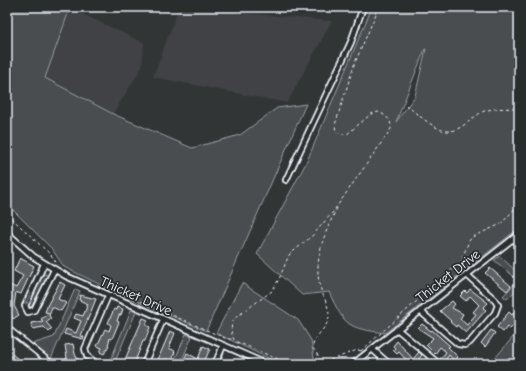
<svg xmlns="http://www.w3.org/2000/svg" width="526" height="371" font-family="'Comic Neue',sans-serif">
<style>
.built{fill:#3f4244}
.green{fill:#494d4f;stroke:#989fa4;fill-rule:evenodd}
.building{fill:#5c6063;stroke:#e8f1f8}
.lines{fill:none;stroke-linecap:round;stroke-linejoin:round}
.minor-casing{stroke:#e8f1f8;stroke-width:8}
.path{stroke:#e8f1f8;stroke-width:1;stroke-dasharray:3 3;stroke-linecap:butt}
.minor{stroke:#2a2d2e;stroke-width:4.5}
.oneway{stroke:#6c7275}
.labels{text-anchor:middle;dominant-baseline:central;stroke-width:3.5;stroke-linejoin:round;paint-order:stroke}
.street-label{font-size:14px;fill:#e8f1f8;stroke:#2a2d2e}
</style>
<rect width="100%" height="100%" fill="#323536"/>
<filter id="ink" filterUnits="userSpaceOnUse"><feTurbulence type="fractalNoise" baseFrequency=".025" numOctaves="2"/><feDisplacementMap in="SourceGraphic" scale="8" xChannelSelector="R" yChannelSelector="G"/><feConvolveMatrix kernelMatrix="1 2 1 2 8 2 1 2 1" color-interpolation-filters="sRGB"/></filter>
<g filter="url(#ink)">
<path class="built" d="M179 7 332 21 287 103 153 77Z
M70 8 144 43 142 67 113 114 44 78Z"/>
<path class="green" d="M7 7 70 8 45 78 113 114 192 148 240 135 277 108 306 104 206 331 111 290 64 267 52 249 7 204Z
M370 7H519V228L385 333C348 328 345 327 329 292L302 295 257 254 307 161 370 12ZM426 49 415 96 396 122 425 49Z
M500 256 519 274V287L507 299 503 296 518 280 494 260Z
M43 274H46L48 277 33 307 28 306 27 303Z
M242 283 298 320 311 340 315 364H280L216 333Z
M75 289 80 291 51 359 32 344 54 337Z
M131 310 136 312 114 364H109Z
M519 330V364H490Z
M186 334 192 337 180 364H173Z"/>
<path class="building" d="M20 258 34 266 21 294 16 292 14 306 19 315 13 319 9 312 7 313V287L8 284 16 288 23 276 14 271Z
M490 268 511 286 507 291 485 273Z
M60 282 65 285 58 299 66 303 61 311 52 307 49 316 51 318 46 322 52 329 49 332 44 327 32 329 31 323 43 321 41 319 49 313 45 312 48 304Z
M470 289 488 303 483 308 486 310 466 333 457 325 456 327 450 322 451 321 440 311 452 301 455 304 452 308 463 314 460 319 467 325 476 314 473 312 479 305 470 296 466 301 460 296 465 291 467 293Z
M80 295 96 299 81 336 84 337 83 339 64 334 66 329 76 333 81 321 74 318 76 314 83 316 88 304 79 300Z
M117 307 123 309 121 315H119L117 321 119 322 112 339 110 338 108 345H109L104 354 100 352 102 348 97 346 105 329 109 331 111 325 108 323 114 309 116 310Z
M509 312 512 315 514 312 519 316V320L510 329 507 327 503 332 497 327Z
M143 318 148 320 146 325 150 327 145 341H143L134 364H123Z
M422 324 431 331 432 330 450 346 448 347 458 357 454 361 449 355 444 362 440 359 446 352 440 347 435 354 426 345 433 338 418 328Z
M491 330 495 333 485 347 481 343Z
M170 331 175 333 169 348 175 351 173 357 175 358 173 362 165 359 163 364H156Z
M397 341 413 359 419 352 422 355 415 364H410L399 352 397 354 393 350 395 348 393 346Z
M73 344 75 354 80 364H68L66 359 67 358 65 345Z
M203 346 210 349 203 364H182L187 353 198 359Z
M7 349 12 354 24 364 11 362 7 359Z"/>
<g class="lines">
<g class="minor-casing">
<path id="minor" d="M286 180 351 42 363 7
M7 233 34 257 66 276 266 364
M513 239 519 244
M44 264 25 306 28 312 34 310 54 270
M420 311 458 344 465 345 470 342 495 313 498 305 494 299 467 275
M7 328 52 364
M397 329 439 364
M372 349 389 364
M97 364 87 356 85 349 108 296
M144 364 163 320
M215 364 223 346
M353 364 519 234"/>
</g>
<path class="path" d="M406 105C415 112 436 131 447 131 460 132 471 118 482 112 493 107 507 109 519 108
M337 208C325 232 313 259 320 287 323 296 329 306 329 316 329 328 312 336 313 348L321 360 326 362 357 350 362 351
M7 214 51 255 58 265
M112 291 126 295 227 339H233
M361 351 456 266 461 261 469 241 472 237 501 224 519 204
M369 358 376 364
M289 364 235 341C230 334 230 325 235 318L272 291 279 279 289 255 312 236 333 212 391 129C392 120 386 115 378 112L371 114 346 135 336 132 335 125 354 65 376 14V7
M319 364 323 361"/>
<use href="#minor" class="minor"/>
</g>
<defs><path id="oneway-shaft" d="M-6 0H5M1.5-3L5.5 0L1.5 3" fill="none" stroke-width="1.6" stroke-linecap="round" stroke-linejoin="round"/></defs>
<use class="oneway" href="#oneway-shaft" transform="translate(28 299) rotate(115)"/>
</g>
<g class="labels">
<g class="street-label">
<text transform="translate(448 276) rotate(-38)">Thicket Drive</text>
<text transform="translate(136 296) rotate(24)">Thicket Drive</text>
</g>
</g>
<rect width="526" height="371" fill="none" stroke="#2a2d2e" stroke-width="24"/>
<rect x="12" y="12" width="502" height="347" fill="none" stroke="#e8f1f8" stroke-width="1.5" filter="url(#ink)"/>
</svg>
